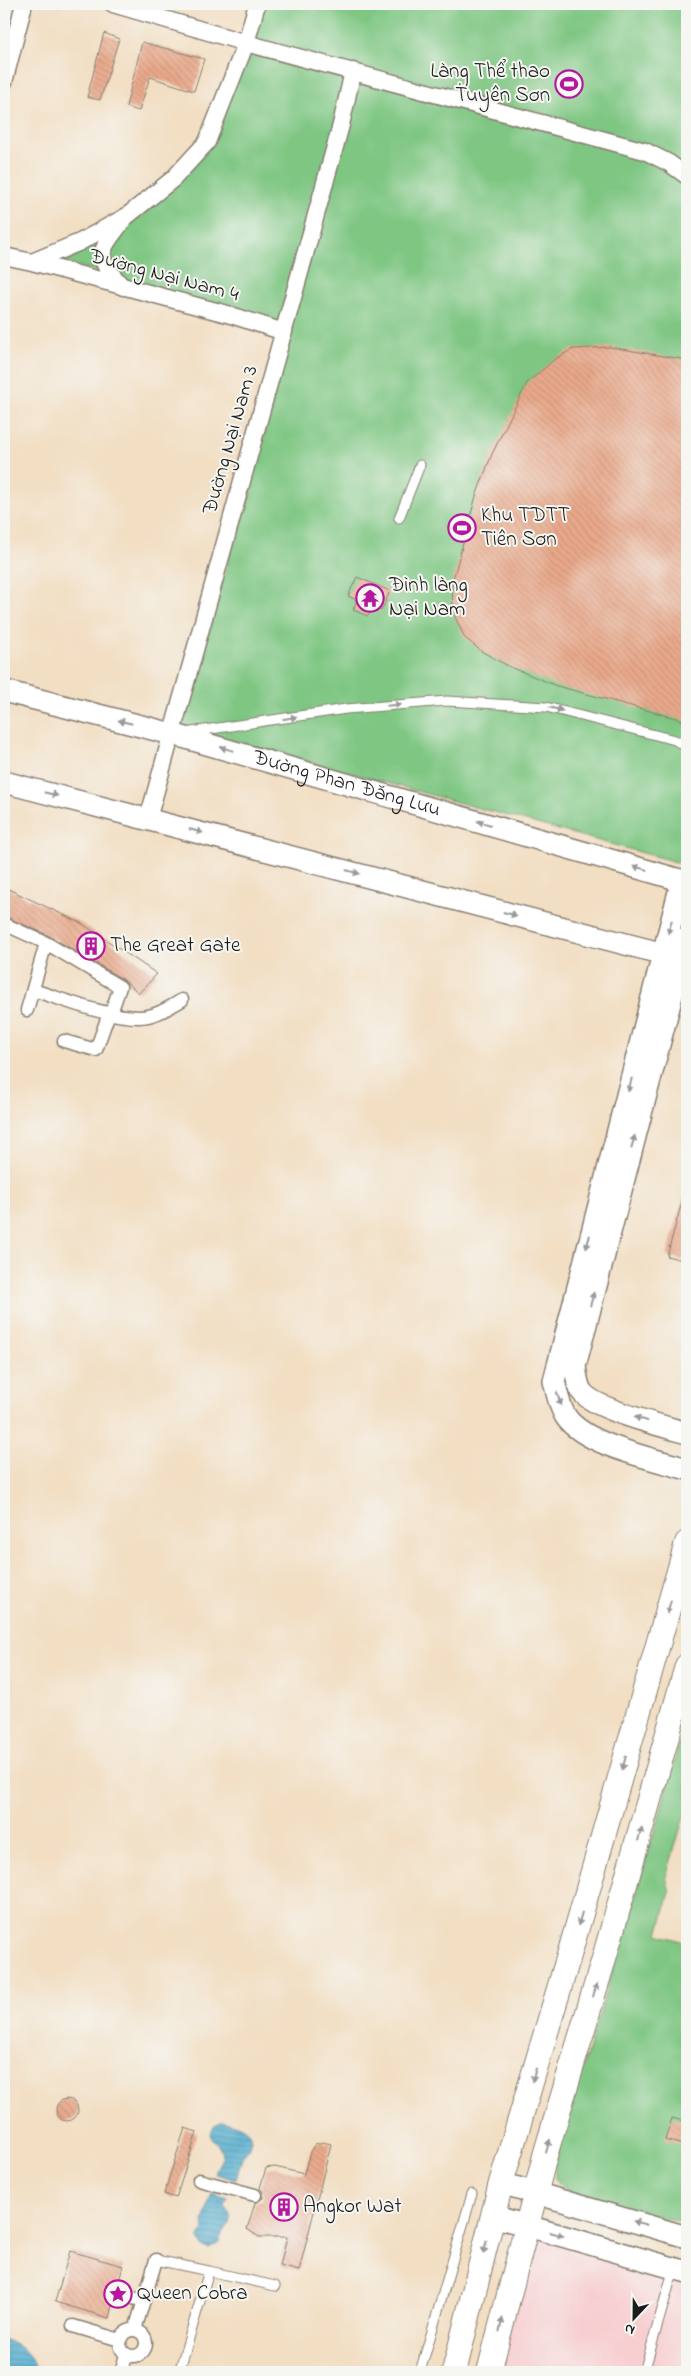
<svg xmlns="http://www.w3.org/2000/svg" width="691" height="2376" font-family="'Indie Flower',sans-serif">
<style>
.built{fill:#f7cfd1}
.grass{fill:#7ec682;stroke:#4d714f}
.water{fill:url(#water-rules);stroke:#366474}
.building{fill:url(#building-back-hatch)}
.lines{fill:none;stroke-linecap:round;stroke-linejoin:round}
.service-casing{stroke:#877d6f;stroke-width:11}
.pedestrian-casing{stroke:#877d6f;stroke-width:15}
.minor-casing{stroke:#877d6f;stroke-width:19}
.tertiary-casing{stroke:#877d6f;stroke-width:24}
.secondary-casing{stroke:#877d6f;stroke-width:26}
.service{stroke:#fff;stroke-width:9}
.pedestrian{stroke:#fff;stroke-width:12}
.minor{stroke:#fff;stroke-width:16}
.tertiary{stroke:#fff;stroke-width:21}
.secondary{stroke:#fff;stroke-width:24}
.oneway{fill:#999}
.labels{text-anchor:middle;dominant-baseline:central;stroke-width:4;stroke-linejoin:round;paint-order:stroke}
.poi-label{font-size:21px;fill:#1c1c1c;stroke:#f6f6f2;text-anchor:start}
.street-label{font-size:21px;fill:#1c1c1c;stroke:#f6f6f2}
</style>
<defs>
<pattern id="water-rules" width="6" height="5" patternUnits="userSpaceOnUse" patternTransform="scale(1.25)"><rect width="6" height="5" fill="#4fabcd"/><path d="M0 2.5h6" fill="none" stroke="#418aa6"/></pattern>
<pattern id="building-back-hatch" width="6" height="6" patternUnits="userSpaceOnUse" patternTransform="scale(1.25)"><rect width="6" height="6" fill="#e9a98b"/><path d="M-1 5l2 2M0 0l6 6M5-1l2 2" fill="none" stroke="#c79177"/></pattern>
</defs>
<rect width="100%" height="100%" fill="#f6f6f2"/>
<filter id="ink" filterUnits="userSpaceOnUse"><feTurbulence type="fractalNoise" baseFrequency=".02" numOctaves="2"/><feDisplacementMap in="SourceGraphic" scale="10" xChannelSelector="R" yChannelSelector="G"/><feConvolveMatrix kernelMatrix="1 2 1 2 8 2 1 2 1" color-interpolation-filters="sRGB"/></filter>
<filter id="wash" filterUnits="userSpaceOnUse"><feTurbulence type="fractalNoise" baseFrequency=".0096" numOctaves="4" result="noise"/><feDisplacementMap in="SourceGraphic" scale="20" xChannelSelector="R" yChannelSelector="G"/><feGaussianBlur stdDeviation="1.12" result="paint"/><feColorMatrix in="noise" values="0 0 0 0 0 0 0 0 0 0 0 0 0 0 0 0 0 1.4 0 .05"/><feComposite in="paint" operator="in"/></filter>
<g filter="url(#wash)">
<rect width="100%" height="100%" fill="#f2dec2"/>
<path class="built" d="M527 2232 687 2276V2372H481Z"/>
<path class="grass" d="M263 4H687V865L182 727 292 329 54 259 141 217 213 145Z
M687 1714V1806L666 1877 670 1892 658 1934 687 1943V2224L568 2192 555 2179V2159L659 1817Z"/>
<path class="water" d="M222 2122C233 2122 249 2128 252 2139L249 2149 242 2157 236 2180 215 2174C216 2167 222 2161 222 2155 221 2144 211 2142 210 2133L216 2124Z
M212 2193 228 2198 224 2204C225 2210 229 2210 230 2215 232 2227 220 2232 219 2243L209 2249 203 2247 199 2238 204 2231 203 2222Z
M4 2339C19 2346 34 2354 35 2372H4Z"/>
<g id="blocks">
<path class="building" d="M104 33 119 39 100 100 87 97Z
M142 42 204 59 194 91 150 77 139 111 126 107Z
M610 347 687 360V721L557 686 508 666 481 651 464 637 453 612 452 583 476 496 492 454 527 383 555 359 573 349Z
M357 577 390 591 381 611 372 607 368 616 353 610 357 600 348 596Z
M4 887 81 923 157 974 139 993 124 980 50 936 4 916Z
M683 1198H687V1261L667 1256Z
M56 2110a11 11 0 1 1 22 0a11 11 0 1 1-22 0Z
M672 2118 687 2122V2146L665 2140Z
M185 2128 197 2132 176 2198 164 2194Z
M323 2142 331 2144 299 2271 280 2266 287 2237H259L247 2229 255 2203 263 2198V2192L260 2188 266 2168 275 2167 304 2174 310 2152 315 2144Z
M70 2251 123 2266 118 2285H112L107 2290V2296L113 2301 109 2318 55 2302Z"/>
</g>
</g>
<g filter="url(#ink)">
<use href="#blocks" fill-opacity="0" stroke="#877d6f" stroke-width="1"/>
<g class="lines">
<g class="service-casing">
<path id="service" d="M399 518 420 465
M191 732 346 709 447 701 546 707 675 740 687 747
M156 2260 209 2271
M179 2372 209 2271 275 2286
M420 2372 472 2194
M644 2372 674 2268"/>
</g>
<g class="pedestrian-casing">
<path id="pedestrian" d="M4 924 46 943 120 987 111 1013
M33 990C65 1000 106 1017 139 1017 155 1017 168 1008 182 1000
M27 1010 46 943
M64 1041 96 1050 109 1013
M199 2180 255 2195
M115 2293 144 2301
M73 2326 120 2340
M120 2343a13 13 0 1 1 26 0a13 13 0 1 1-26 0Z
M135 2330 156 2260
M121 2372 126 2355"/>
</g>
<g class="minor-casing">
<path id="minor" d="M113 4 246 43 645 151 669 163 687 176
M4 82 24 4
M122 222C98 253 94 257 123 287
M4 256 32 262 80 242 127 216 173 179 207 142 246 43 257 4
M32 262 231 315 284 332
M148 819 341 125 353 71"/>
</g>
<g class="tertiary-casing">
<g id="tertiary">
<path id="s1" d="M4 691 172 734 687 882"/>
<path d="M4 782 687 960"/>
<path d="M682 880 554 1381C557 1392 559 1407 566 1417 585 1445 654 1459 687 1469"/>
<path d="M687 938 575 1366C576 1373 577 1382 580 1389 590 1409 664 1426 687 1433"/>
<path d="M501 2183 687 2237"/>
<path d="M493 2216 687 2272"/>
</g>
</g>
<g class="secondary-casing">
<path id="secondary" d="M454 2372 501 2183 570 1952 687 1543
M489 2372 546 2152 603 1962 687 1666"/>
</g>
<use href="#service" class="service"/>
<use href="#pedestrian" class="pedestrian"/>
<use href="#minor" class="minor"/>
<use href="#tertiary" class="tertiary"/>
<use href="#secondary" class="secondary"/>
</g>
<defs><path id="oneway-solid" d="M-6-.8H1V-3.2L6.5 0L1 3.2V.8H-6Z" transform="scale(1.25)"/></defs>
<g class="oneway">
<use href="#oneway-solid" transform="translate(394 705) rotate(-5)"/>
<use href="#oneway-solid" transform="translate(556 709) rotate(14)"/>
<use href="#oneway-solid" transform="translate(290 718) rotate(-9)"/>
<use href="#oneway-solid" transform="translate(125 722) rotate(-166)"/>
<use href="#oneway-solid" transform="translate(227 749) rotate(-164)"/>
<use href="#oneway-solid" transform="translate(51 794) rotate(14)"/>
<use href="#oneway-solid" transform="translate(484 823) rotate(-164)"/>
<use href="#oneway-solid" transform="translate(196 831) rotate(15)"/>
<use href="#oneway-solid" transform="translate(640 868) rotate(-164)"/>
<use href="#oneway-solid" transform="translate(353 872) rotate(15)"/>
<use href="#oneway-solid" transform="translate(510 914) rotate(15)"/>
<use href="#oneway-solid" transform="translate(670 927) rotate(105)"/>
<use href="#oneway-solid" transform="translate(630 1085) rotate(105)"/>
<use href="#oneway-solid" transform="translate(633 1142) rotate(-75)"/>
<use href="#oneway-solid" transform="translate(588 1242) rotate(105)"/>
<use href="#oneway-solid" transform="translate(592 1299) rotate(-75)"/>
<use href="#oneway-solid" transform="translate(559 1399) rotate(71)"/>
<use href="#oneway-solid" transform="translate(641 1419) rotate(-163)"/>
<use href="#oneway-solid" transform="translate(669 1607) rotate(106)"/>
<use href="#oneway-solid" transform="translate(624 1763) rotate(106)"/>
<use href="#oneway-solid" transform="translate(640 1834) rotate(-74)"/>
<use href="#oneway-solid" transform="translate(580 1919) rotate(106)"/>
<use href="#oneway-solid" transform="translate(595 1990) rotate(-73)"/>
<use href="#oneway-solid" transform="translate(534 2075) rotate(107)"/>
<use href="#oneway-solid" transform="translate(548 2146) rotate(-73)"/>
<use href="#oneway-solid" transform="translate(640 2223) rotate(-164)"/>
<use href="#oneway-solid" transform="translate(557 2234) rotate(16)"/>
<use href="#oneway-solid" transform="translate(485 2247) rotate(104)"/>
<use href="#oneway-solid" transform="translate(501 2325) rotate(-76)"/>
</g>
</g>
<defs>
<g id="stadium-ring" transform="scale(1.4375)"><circle r="9.5" fill="#f6f6f2" stroke="#b5179e" stroke-width="1.5"/><path d="M0-5a6.5 5 0 1 0 0 10a6.5 5 0 1 0 0-10ZM-3.5-1.8h7v3.6h-7Z" fill="#b5179e"/></g>
<g id="temple-ring" transform="scale(1.4375)"><circle r="9.5" fill="#f6f6f2" stroke="#b5179e" stroke-width="1.5"/><path d="M0-6L5-2H3V0L6.5 2.5H4V6H1.5V3h-3V6H-4V2.5H-6.5L-3 0V-2H-5Z" fill="#b5179e"/></g>
<g id="building-ring" transform="scale(1.4375)"><circle r="9.5" fill="#f6f6f2" stroke="#b5179e" stroke-width="1.5"/><path d="M-4-6H4V6H1V3H-1V6H-4ZM-2.5-4.3h1.7v1.8h-1.7ZM.8-4.3h1.7v1.8H.8ZM-2.5-1h1.7V.8h-1.7ZM.8-1h1.7V.8H.8Z" fill="#b5179e"/></g>
<g id="sight-ring" transform="scale(1.4375)"><circle r="9.5" fill="#f6f6f2" stroke="#b5179e" stroke-width="1.5"/><path d="M0-6L1.8-2.2L6-1.7L2.9 1.2L3.7 5.4L0 3.3L-3.7 5.4L-2.9 1.2L-6-1.7L-1.8-2.2Z" fill="#b5179e"/></g>
</defs>
<g fill-rule="evenodd">
<use href="#stadium-ring" x="569" y="84"/>
<use href="#stadium-ring" x="462" y="528"/>
<use href="#temple-ring" x="370" y="598"/>
<use href="#building-ring" x="91" y="946"/>
<use href="#building-ring" x="284" y="2207"/>
<use href="#sight-ring" x="118" y="2294"/>
</g>
<g class="labels">
<g class="poi-label">
<text x="550" y="72" text-anchor="end">Làng Thể thao<tspan x="550" dy="24">Tuyên Sơn</tspan></text>
<text x="481" y="516">Khu TDTT<tspan x="481" dy="24">Tiên Sơn</tspan></text>
<text x="389" y="586">Đình làng<tspan x="389" dy="24">Nại Nam</tspan></text>
<text x="110" y="946">The Great Gate</text>
<text x="303" y="2207">Angkor Wat</text>
<text x="137" y="2294">Queen Cobra</text>
</g>
<g class="street-label">
<text transform="translate(164 276) rotate(15)">Đường Nại Nam 4</text>
<text transform="translate(231 440) rotate(-74)">Đường Nại Nam 3</text>
<text stroke="none"><textPath href="#s1" startOffset="355">Đường Phan Đăng Lưu</textPath></text>
</g>
</g>
<rect width="691" height="2376" fill="none" stroke="#f6f6f2" stroke-width="20"/>
<g transform="translate(634 2318) rotate(202)" stroke="#f6f6f2" stroke-width="4" paint-order="stroke">
<path d="M0-4L9 19L0 12L-9 19Z" fill="#1c1c1c"/>
<text y="-8" font-size="14" font-weight="bold" text-anchor="middle" fill="#1c1c1c">N</text>
</g>
</svg>
